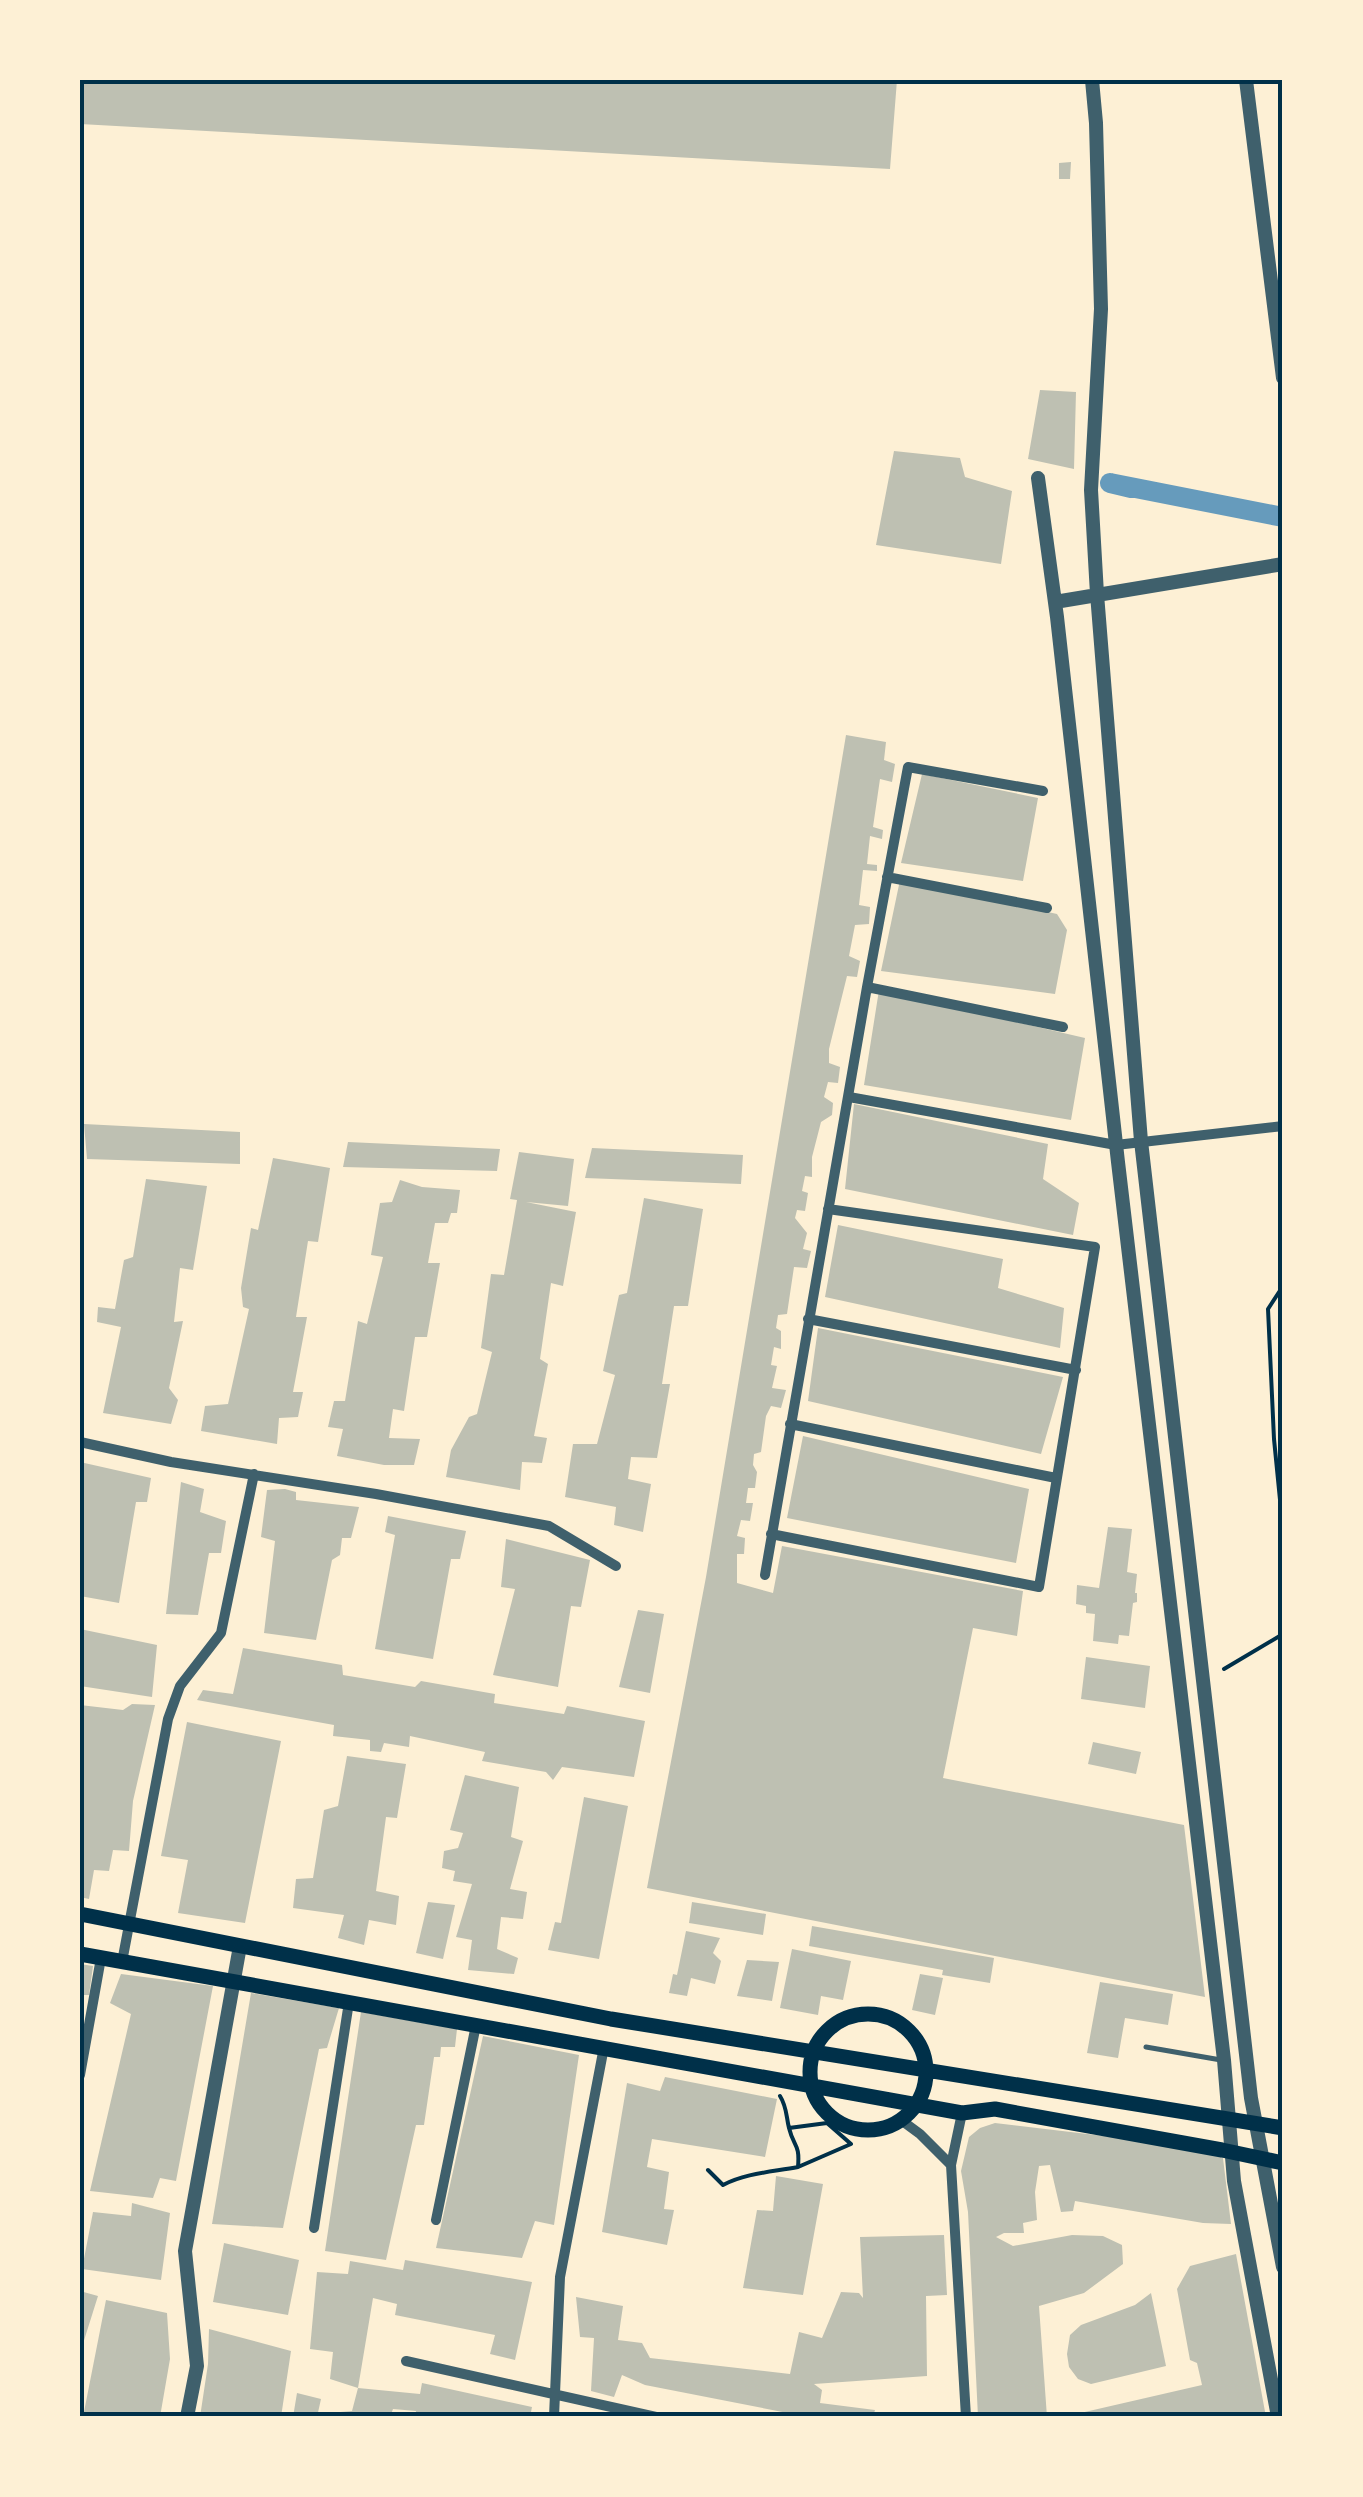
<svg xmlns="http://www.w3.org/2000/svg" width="1363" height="2497" font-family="'Titillium Web',sans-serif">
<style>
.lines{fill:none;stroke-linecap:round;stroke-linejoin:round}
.canal{stroke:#669bbc;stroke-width:20}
.building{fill:#bec0b2}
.path{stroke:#003049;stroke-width:4}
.service{stroke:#3f606c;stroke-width:5}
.minor{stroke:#3f606c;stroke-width:10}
.tertiary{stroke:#3f606c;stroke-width:14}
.secondary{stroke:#003049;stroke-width:15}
.neatline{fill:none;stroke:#003049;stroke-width:4}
</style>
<rect width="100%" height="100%" fill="#fdf0d5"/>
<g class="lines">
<path class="canal" d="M1131 488 1110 483 1283 517"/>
</g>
<path class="building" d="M80 80H897L890 169 80 124Z
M1071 162 1070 179H1059V163Z
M1040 390 1076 392 1074 469 1028 459Z
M894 451 960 458 965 477 1012 491 1001 564 876 545Z
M846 735 886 742 884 760 895 764 892 782 880 779 873 827 883 830 882 839 870 836 867 864 877 865V871L863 870 859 905 870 907 869 924 855 925 849 956 860 961 857 977 847 976 829 1049V1063L840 1067 838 1083 828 1082 824 1097 833 1103 832 1115 821 1122 812 1157V1177L805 1176 802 1191 808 1193 805 1211 797 1210 795 1218 807 1233 803 1249 811 1251 807 1268 794 1267 787 1314 778 1315 776 1328 781 1331V1349L774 1347 771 1365 777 1366 772 1388 786 1390 781 1408 771 1406 766 1416 761 1452 754 1454 753 1465 757 1472 755 1488H748L746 1503H753L750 1521 741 1520 737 1536 745 1538 744 1554H737V1583L773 1593 782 1546 1023 1591 1017 1636 973 1628 943 1778 1184 1825 1205 1997 647 1888 706 1577Z
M922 774 1038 798 1023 881 901 863Z
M900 880 1057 914 1067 930 1055 994 881 971Z
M879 990 1085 1038 1071 1120 864 1085Z
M854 1104 1048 1144 1043 1179 1079 1203 1073 1235 845 1189Z
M84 1124 240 1132V1164L87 1159Z
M348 1142 500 1149 497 1171 343 1167Z
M592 1148 743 1155 741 1184 585 1178Z
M519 1152 574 1159 568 1206 526 1202 576 1212 563 1286 551 1283 540 1359 548 1364 534 1436 547 1438 542 1463 522 1462 520 1490 446 1477 451 1450 469 1417 477 1414 492 1352 481 1348 491 1274 504 1275 517 1200 510 1199Z
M273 1158 330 1168 318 1242 308 1241 296 1317H307L293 1392H303L298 1417 279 1418 277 1444 201 1431 205 1406 228 1404 249 1309 243 1307 241 1288 251 1228 258 1230Z
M146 1179 207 1186 193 1270 180 1268 174 1322 183 1321 169 1388 178 1400 171 1424 103 1413 121 1327 97 1322 98 1307 115 1309 124 1260 133 1257Z
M400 1180 422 1187 460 1190 457 1213H451L448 1223H435L428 1263H440L427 1337H415L404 1411 393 1409 389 1438 420 1439 414 1465H384L337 1456 343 1429 328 1427 334 1401H345L358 1321 367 1324 383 1257 371 1255 380 1203 392 1202Z
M644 1198 703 1209 688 1306H674L662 1384H670L657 1458 631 1457 628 1479 651 1484 643 1532 614 1525 616 1507 565 1497 573 1444H597L615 1375 603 1371 619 1295 627 1293Z
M838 1225 1003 1259 998 1288 1064 1308 1060 1348 825 1297Z
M818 1328 1063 1377 1041 1454 808 1401Z
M803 1436 1029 1489 1016 1563 787 1518Z
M80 1462 151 1478 147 1502H136L119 1603 80 1596Z
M181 1482 204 1489 200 1512 226 1521 221 1553H209L198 1615 166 1614Z
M285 1489 296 1492V1500L359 1507 351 1538H342L340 1555 332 1560 316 1640 264 1633 275 1541 261 1537 267 1490Z
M388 1516 466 1531 460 1559H451L433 1659 375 1649 395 1535 385 1532Z
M1108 1527 1132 1529 1127 1572 1137 1574 1135 1593H1137V1602L1133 1603 1129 1636 1119 1635 1118 1644 1093 1641 1095 1614 1086 1613V1606L1076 1604 1077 1585 1099 1588Z
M506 1539 590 1560 581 1607 571 1606 558 1687 493 1675 515 1589 501 1587Z
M638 1610 664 1614 650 1693 619 1687Z
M80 1629 157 1645 152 1697 80 1686Z
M243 1648 342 1665 343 1675 415 1687 421 1681 495 1694 494 1703 564 1714 567 1706 645 1721 634 1777 562 1767 553 1780 546 1772 482 1761 485 1752 410 1736 409 1747 384 1743 381 1752 370 1751V1740L333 1736 334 1725 197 1700 203 1690 233 1694Z
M1086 1657 1150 1666 1145 1708 1081 1699Z
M132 1704 155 1705 133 1801 129 1851 113 1850 109 1871 94 1870 89 1899 80 1897V1705L123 1710Z
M187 1722 281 1741 245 1923 178 1913 188 1860 161 1856Z
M1093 1742 1141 1752 1136 1774 1088 1764Z
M347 1756 406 1764 397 1818 386 1817 376 1891 399 1896 396 1925 369 1920 364 1945 338 1938 344 1915 293 1908 296 1879 313 1878 324 1810 338 1806Z
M465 1775 519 1787 511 1837 523 1841 510 1889 527 1892 523 1919 501 1917 497 1949 518 1958 514 1974 468 1970 472 1940 456 1937 472 1884 453 1881 455 1871 442 1868 444 1851 458 1848 463 1833 450 1830Z
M584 1797 628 1806 599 1959 548 1950 555 1922 561 1923Z
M428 1902 455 1905 443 1959 416 1953Z
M692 1902 766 1914 763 1935 689 1923Z
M812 1926 994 1958 990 1983 942 1975 943 1970 809 1946Z
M686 1931 720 1938 713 1953 721 1961 715 1984 691 1978 687 1996 669 1993 673 1974 677 1975Z
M792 1949 851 1961 843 2000 821 1996 818 2015 780 2008Z
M747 1960 779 1962 772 2001 737 1996Z
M80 1964 93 1966 89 1995H80Z
M121 1974 213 1986 176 2181 160 2178 153 2198 90 2191 131 2014 110 2003Z
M920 1974 943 1978 935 2015 912 2010Z
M1100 1982 1173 1994 1168 2025 1125 2018 1118 2058 1087 2053Z
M251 1993 339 2008 327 2048 319 2049 283 2228 212 2224Z
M361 2012 457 2029 455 2047H441L440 2057H434L424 2125H416L386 2260 325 2251Z
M483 2036 579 2055 554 2225 535 2221 522 2258 436 2248Z
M665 2077 777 2099 765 2157 652 2139 647 2167 669 2172 664 2209 674 2210 667 2245 602 2232 627 2083 660 2091Z
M995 2123 1222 2150 1231 2224 1203 2223 1075 2201 1073 2211 1061 2212 1050 2165 1039 2166 1035 2192 1037 2220 1023 2223 1024 2233H1004L996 2237 1013 2246 1072 2235 1103 2236 1122 2245 1123 2264 1084 2293 1039 2306 1047 2417H978L968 2212 961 2171 969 2137 980 2128Z
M776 2176 823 2184 803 2295 743 2288 757 2210 773 2211Z
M132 2203 170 2213 161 2280 82 2269 93 2212 131 2216Z
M944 2235 947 2295 926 2296 927 2376 814 2384 822 2390 820 2403 875 2410 873 2417H808L645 2385 622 2375 614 2397 591 2391 594 2338 580 2337 576 2297 623 2306 618 2340 642 2343 650 2358 790 2374 799 2332 822 2338 841 2292 859 2293 863 2298 860 2237Z
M224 2243 299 2260 288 2315 213 2302Z
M1236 2254 1266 2417H1063L1202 2385 1197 2363 1190 2360 1177 2289 1190 2266Z
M405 2260 532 2282 515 2360 490 2354 495 2335 395 2315 397 2304 373 2298 358 2388 330 2379 333 2352 310 2349 317 2272 348 2274 350 2261 403 2270Z
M80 2291 98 2296 81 2350H80Z
M1151 2293 1166 2366 1091 2384 1078 2379 1069 2367 1067 2354 1070 2335 1081 2325 1135 2305Z
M106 2300 167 2313 170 2359 160 2417H83Z
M209 2329 291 2351 281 2417H200L208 2364Z
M422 2383 532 2407 530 2417H415L416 2411 393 2409 390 2417H329V2413L352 2411 358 2388 420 2394Z
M297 2393 321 2399 317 2417H293Z"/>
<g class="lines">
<path class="path" d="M1283 1286 1268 1309 1274 1439 1283 1530
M1224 1669 1283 1634
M789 2128 827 2123 851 2144 798 2167
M708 2170 723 2185C746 2173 772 2172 798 2167 800 2143 794 2148 789 2128 786 2116 787 2107 780 2096"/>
<path class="service" d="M1146 2047 1221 2060"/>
<path class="minor" d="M887 877 1047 908
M867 987 1063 1027
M849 1097 1116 1145 1283 1126
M808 1319 1076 1370
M790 1424 1056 1478
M80 1442 171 1462 376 1494 549 1526 616 1566
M771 1534 1039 1587 1095 1247 828 1209
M765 1575 867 987 908 767 1043 791
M122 1962 168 1719 180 1686 221 1633 254 1474
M80 2075 101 1958
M962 2113 951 2165 966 2417
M901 2120 920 2134 951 2165
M436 2220 476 2025
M314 2228 349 2002
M406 2361 656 2417
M554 2417 560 2277 604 2047"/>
<path class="tertiary" d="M1092 80 1096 123 1101 309 1091 490 1097 594 1141 1141 1251 2098 1283 2267
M1246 80 1283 378
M1038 478 1057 617 1118 1162 1224 2060 1234 2181 1278 2417
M1055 602 1283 564
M187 2417 197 2366 185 2251 240 1946"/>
<path class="secondary" d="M80 1914 611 2019 1283 2128
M80 1954 962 2113 995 2109 1222 2150 1283 2163
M810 2072a58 58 0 1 1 116 0a58 58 0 1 1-116 0Z"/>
</g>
<rect width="1363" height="2497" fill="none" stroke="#fdf0d5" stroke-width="165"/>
<rect x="82" y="82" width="1198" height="2332" class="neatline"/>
</svg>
